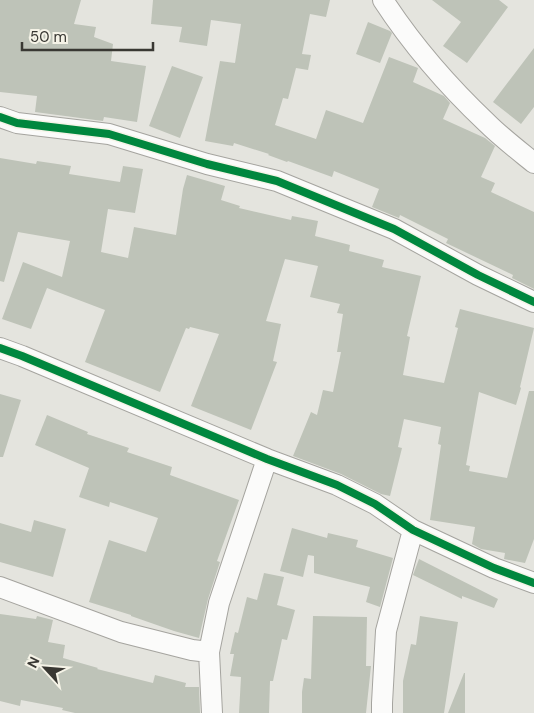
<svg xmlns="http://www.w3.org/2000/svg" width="534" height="713" font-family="'DM Sans',sans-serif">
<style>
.building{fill:#bec3b8}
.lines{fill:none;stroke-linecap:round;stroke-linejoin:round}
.minor-casing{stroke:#a5a49f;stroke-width:22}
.minor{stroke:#fbfbfa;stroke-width:20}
.cycleway-casing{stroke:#f5f3e7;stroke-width:11}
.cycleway{stroke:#00873e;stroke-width:8}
</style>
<rect width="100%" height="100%" fill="#e4e4de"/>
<path class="building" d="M0 0H81L74 24 96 27 94 37 113 44 111 61 146 66 137 122 104 117 103 121 35 112 37 96 0 92Z
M153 0H330L326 17 310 14 302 54 311 55 308 70 296 68 288 99 283 98 275 125 316 139 326 110 363 123 389 57 418 68 413 82 444 96 450 103 443 119 485 138 495 146 481 177 495 183 491 192 534 212V289L512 278 513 275 446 243 448 239 400 215 399 218 372 207 379 189 334 171 332 177 288 161 287 162 268 155 269 154 234 143 233 146 205 141 220 61 235 63 241 24 211 20 207 46 179 42 182 27 151 24Z
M432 0H499L508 7 467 63 443 46 461 22Z
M368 22 390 31 392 33 380 63 356 54Z
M534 48V107L521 124 493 102Z
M172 66 203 77 180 138 149 126Z
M0 158 36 164 37 161 71 166 69 174 120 182 123 166 143 169 135 213 108 209 101 252 128 258 134 227 176 235 183 189 187 175 225 186 221 200 240 206 239 208 291 220 292 216 318 221 315 236 350 245 349 251 384 260 382 267 421 276 407 336 410 337 403 375 444 383 458 328 455 327 460 309 534 328 520 387 521 388 516 405 479 392 466 465 470 466 469 471 507 478 529 391H534V539L525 563 504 559 505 553 481 549 472 544 475 527 430 520 441 445 438 444 441 427 404 419 398 447 402 448 390 496 381 494 341 474 293 456 311 412 317 415 323 390 333 392 341 352H337L343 314 337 313 340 304 310 297 318 266 285 259 266 321 281 324 273 361 277 362 251 430 191 406 219 334 190 327 189 329 186 328 160 392 85 362 105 310 47 288 31 329 2 319 23 262 62 277 70 241 18 232 4 282 0 281Z
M0 394 21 400 3 457H0Z
M47 415 88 432 87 434 129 448 127 452 172 467 170 475 239 500 217 561 220 562 208 599 199 638 174 631 131 616V615L89 602 109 540 146 552 158 518 110 502 109 507 79 497 89 468 35 445Z
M34 520 66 529 53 577 0 562V523L31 532Z
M292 528 327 538 328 533 358 540 356 547 393 558 380 607 366 602 370 587 314 573V556L308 555 303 577 280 571Z
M419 559 498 599 494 608 462 596V599L413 575Z
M264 573 284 577 277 605 295 610 287 640 282 639 273 681H270L269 713H239L241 677 230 676 234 654H230L235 632 238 633 247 597 257 600Z
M0 614 36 619 37 616 53 620 48 642 65 645 63 658 98 668 97 669 153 683 155 675 186 683 185 687H199L200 713H75L62 710 63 708 21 700 20 706 0 701Z
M313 616 367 617 366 666H371L366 713H302V692L304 678 311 679Z
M420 616 458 622 444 713H403V681L411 644 416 645Z
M464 673H465V713H448Z"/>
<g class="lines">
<g class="minor-casing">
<path id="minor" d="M383 0C411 43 450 88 487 123 501 137 518 150 534 163
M0 117 17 123 109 134 207 164 277 181 394 229 478 275 534 302
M0 348 22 356 267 459 337 485 375 504 413 530 494 568 534 583
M0 587 121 632 192 650 209 652
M212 713 209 652 219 603 267 459
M382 713V703L386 631 413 530"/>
</g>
<use href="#minor" class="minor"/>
<g class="cycleway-casing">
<path id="cycleway" d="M0 117 17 123 109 134 207 164 277 181 394 229 478 275 534 302
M0 348 22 356 267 459 337 485 375 504 413 530 494 568 534 583"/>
</g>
<use href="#cycleway" class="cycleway"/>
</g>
<g transform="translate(45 668) rotate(296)" stroke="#f5f3e7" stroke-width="4" paint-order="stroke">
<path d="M0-4L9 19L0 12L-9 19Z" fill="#393833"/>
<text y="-8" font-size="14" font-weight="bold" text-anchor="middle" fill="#393833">N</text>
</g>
<path d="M22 42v8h131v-8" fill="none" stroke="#393833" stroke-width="2.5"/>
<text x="30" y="42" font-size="15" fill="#393833" stroke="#f5f3e7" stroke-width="4" paint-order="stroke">50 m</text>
</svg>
